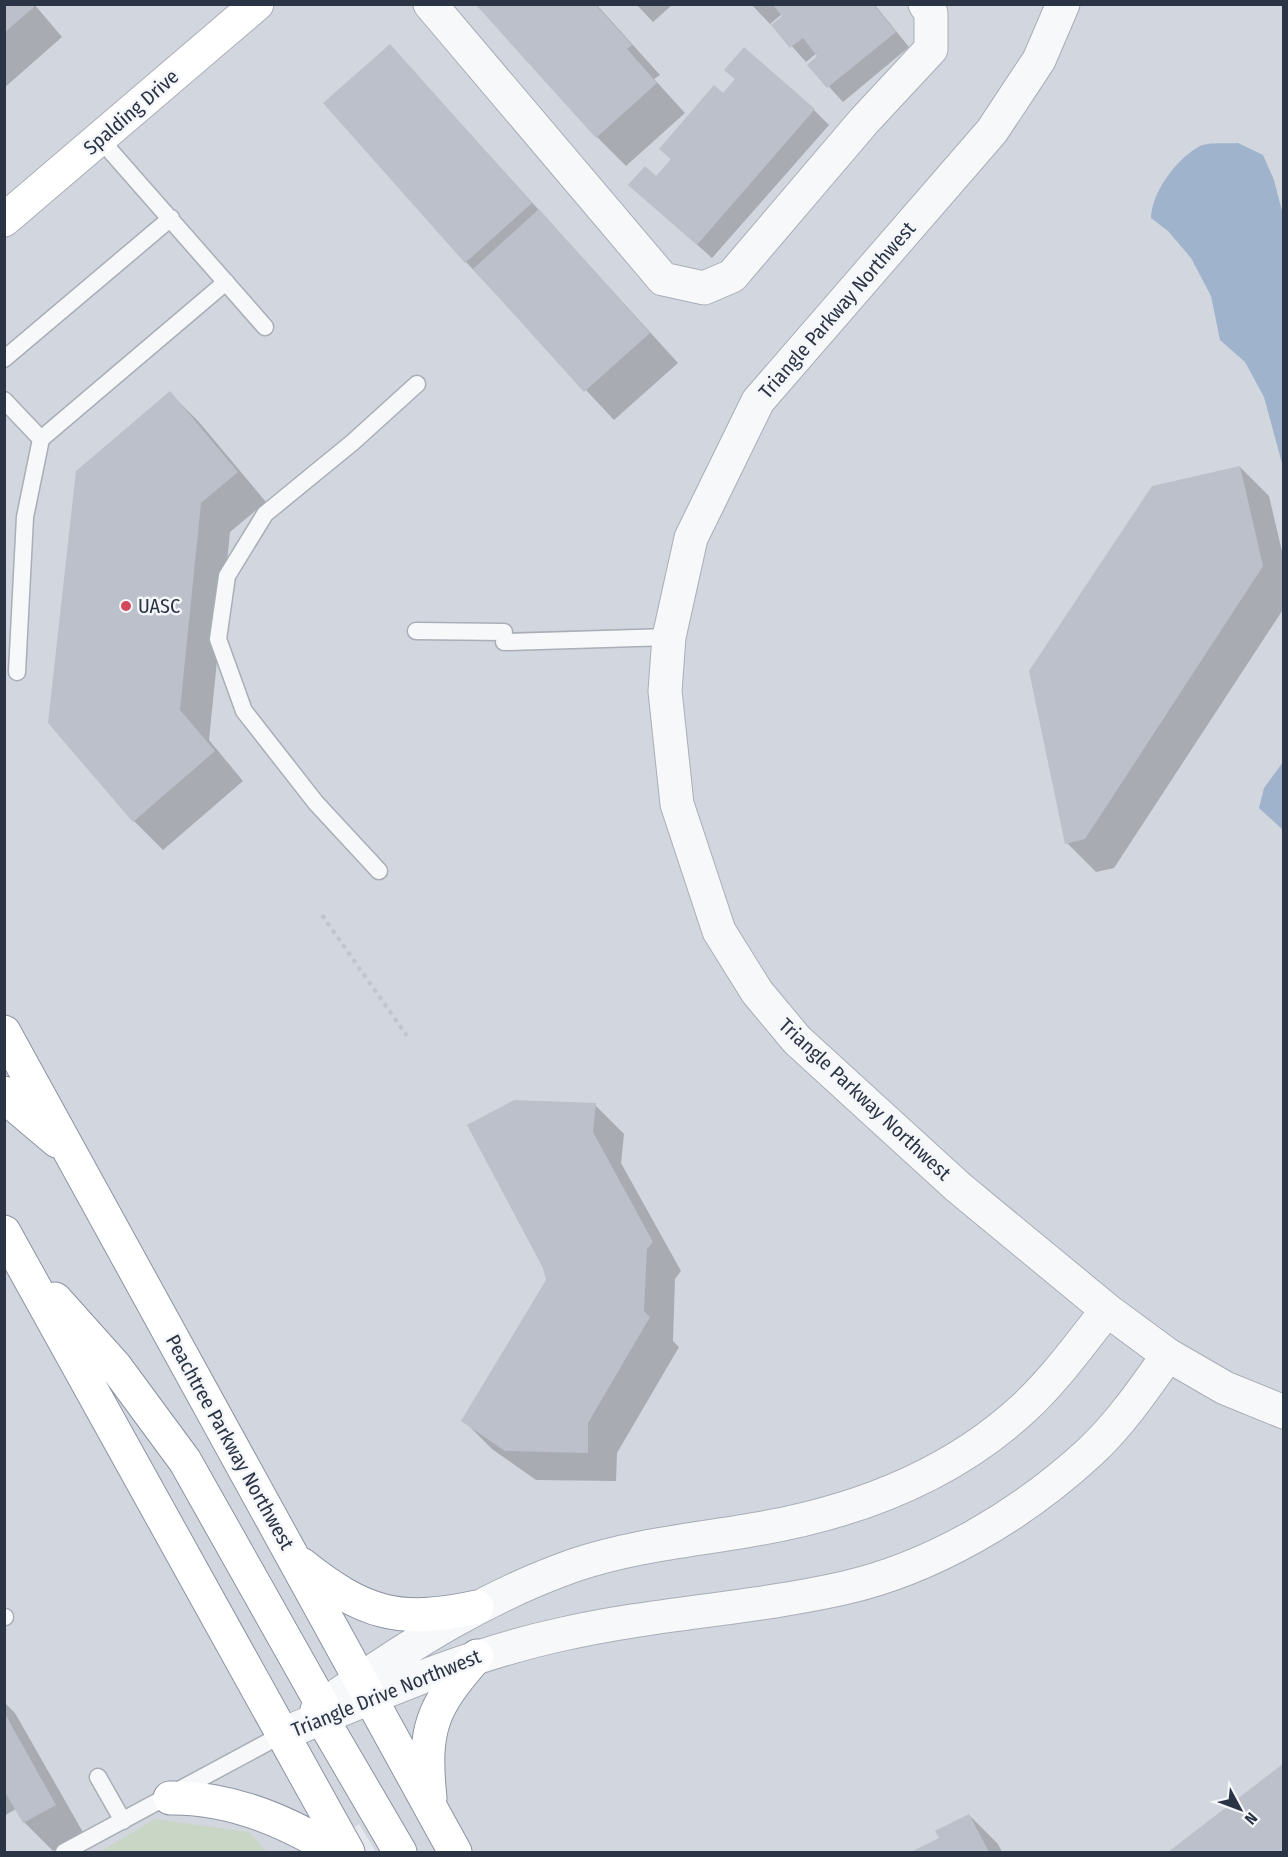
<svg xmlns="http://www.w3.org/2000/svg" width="1288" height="1857" font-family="'Fira Sans Condensed',sans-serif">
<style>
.built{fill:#d2d6de}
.green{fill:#c9d6c5}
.water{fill:#9fb4cc}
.shadow{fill:#0003}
.building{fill:#bbc0ca}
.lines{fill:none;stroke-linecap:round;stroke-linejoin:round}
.lane-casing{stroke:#a9aeb7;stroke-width:19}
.street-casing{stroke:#a9aeb7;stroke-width:35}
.secondary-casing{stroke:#a9aeb7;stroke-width:35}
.highway-casing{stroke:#8b94a3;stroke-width:35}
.path{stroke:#c2c5cb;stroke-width:4;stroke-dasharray:4.5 4.5;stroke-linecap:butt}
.lane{stroke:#f7f8fa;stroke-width:16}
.street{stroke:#f7f8fa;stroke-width:33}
.secondary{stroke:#fff;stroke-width:33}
.highway{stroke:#fff;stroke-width:33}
.poi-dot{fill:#d1495b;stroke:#f4f6f9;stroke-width:2}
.labels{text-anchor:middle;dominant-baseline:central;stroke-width:5;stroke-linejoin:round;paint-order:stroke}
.street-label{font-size:20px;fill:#2b3445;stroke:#f4f6f9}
.poi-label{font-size:20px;fill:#2b3445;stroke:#f4f6f9;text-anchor:start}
</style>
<rect width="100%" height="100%" fill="#e4e7ec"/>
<path class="built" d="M5 5H1283V1852H376L359 1824 319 1852H5Z"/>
<path class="green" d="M155 1819 249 1832 267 1852H100Z"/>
<path class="water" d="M1238 143 1263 155 1274 180 1283 215V467L1264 397 1245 362 1220 340 1211 296 1191 258 1168 231 1151 218C1152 192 1176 159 1200 146 1209 142 1227 144 1238 143Z
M1283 762V830L1259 808 1264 788Z"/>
<path class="shadow" d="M4 4H34L62 37 4 88Z
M481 4H596L660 75 654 79 685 113 626 166 597 137Z
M636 4H673L653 22Z
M751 4H874L909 47 843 102 809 65 820 56 817 53 806 62 773 25 784 17 782 14 770 24Z
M390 46 678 363 614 420 466 262Z
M814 110 829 125 712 258 630 185 656 178 672 160 661 149Z
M170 393 199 422 266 502 230 532 209 740 243 781 163 850 134 821Z
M1240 467 1269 496 1284 560V608L1114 868 1096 872 1067 843Z
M595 1105 624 1134 621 1163 681 1271 675 1279 673 1341 679 1347 617 1453 616 1481 536 1480 492 1449 463 1420 547 1280Z
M4 1702 15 1713 84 1834 53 1851 24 1822 16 1809 4 1816Z
M1284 1765V1852H1171Z
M969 1815 998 1844 1002 1852H914L941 1839Z"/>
<path class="building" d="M4 4H32L34 7 4 33Z
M478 4H595L632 45 627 49 657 83 596 138 477 6Z
M772 4H873L896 32 827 88 807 65 817 56 803 38 790 48 771 25 782 16Z
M390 44 532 203 465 263 323 103Z
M744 47 815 109 697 245 628 185 645 166 656 176 671 159 659 149 714 85 723 93 735 79 724 70Z
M539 209 650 333 584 392 473 269Z
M170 391 238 472 201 503 180 710 215 751 133 822 48 723 76 471Z
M1240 466 1263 566 1085 839 1065 844 1029 671 1152 486Z
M514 1100 596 1103 593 1132 653 1242 647 1249 644 1311 650 1317 588 1423V1453L505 1451 461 1421 546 1280 543 1268 467 1125Z
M5 1714 56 1805 23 1823 5 1792Z
M1284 1763V1852H1168Z
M969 1814 989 1852H911L939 1838 935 1831Z"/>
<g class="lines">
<g class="lane-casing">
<path id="lane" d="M100 139 265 327
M4 359 171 218
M4 400 41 439
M416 631 504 632
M504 642 669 637
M17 672 25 517 41 439 226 282
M379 871 316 803 244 711 218 639 227 576 265 514 353 442 417 384
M4 1617H5
M98 1777 123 1821
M64 1852 283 1734"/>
</g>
<g class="street-casing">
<path id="street" d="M430 4 663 279 704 288 732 276 864 121 931 49V13L925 4
M1063 4 1039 60 992 131 758 401 691 538 669 637 665 691 677 804 719 931 757 992 797 1040 958 1187 1107 1310 1168 1355 1225 1388 1284 1412
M338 1695C412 1643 489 1595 575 1565 634 1545 696 1540 757 1529 856 1512 950 1477 1025 1407 1055 1379 1081 1343 1107 1310
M283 1734C375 1696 465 1655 563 1634 656 1613 751 1609 844 1588 933 1568 1023 1514 1090 1452 1120 1424 1144 1389 1168 1355"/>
</g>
<g class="secondary-casing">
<path id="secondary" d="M4 220 257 4"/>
</g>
<g class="highway-casing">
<path id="highway" d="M4 1032 455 1852
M4 1093 10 1101 57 1141
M4 1232 348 1852
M55 1299 115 1366 185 1461 328 1715
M301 1564C364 1614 398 1624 477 1607
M317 1710 400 1852
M170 1798C230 1797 285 1820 336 1852
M430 1798C423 1729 431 1708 477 1656"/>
</g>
<path class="path" d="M322 915 407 1036"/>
<use href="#lane" class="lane"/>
<use href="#street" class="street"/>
<use href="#secondary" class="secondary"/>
<use href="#highway" class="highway"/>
</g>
<circle class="poi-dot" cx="126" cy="606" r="6"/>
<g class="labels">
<g class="street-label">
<text transform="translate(131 112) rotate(-41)">Spalding Drive</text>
<text transform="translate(837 310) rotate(-49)">Triangle Parkway Northwest</text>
<text transform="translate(865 1099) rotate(43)">Triangle Parkway Northwest</text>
<text transform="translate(230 1442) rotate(61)">Peachtree Parkway Northwest</text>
<text transform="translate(386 1693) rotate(-22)">Triangle Drive Northwest</text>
</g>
<g class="poi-label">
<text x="138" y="606">UASC</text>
</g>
</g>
<rect width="1288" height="1857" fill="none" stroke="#2b3445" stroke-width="12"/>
<g transform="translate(1240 1809) rotate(131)" stroke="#f4f6f9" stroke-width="4.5" paint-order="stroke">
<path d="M0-4.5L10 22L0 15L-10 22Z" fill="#2b3445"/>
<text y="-9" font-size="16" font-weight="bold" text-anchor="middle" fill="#2b3445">N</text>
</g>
</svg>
